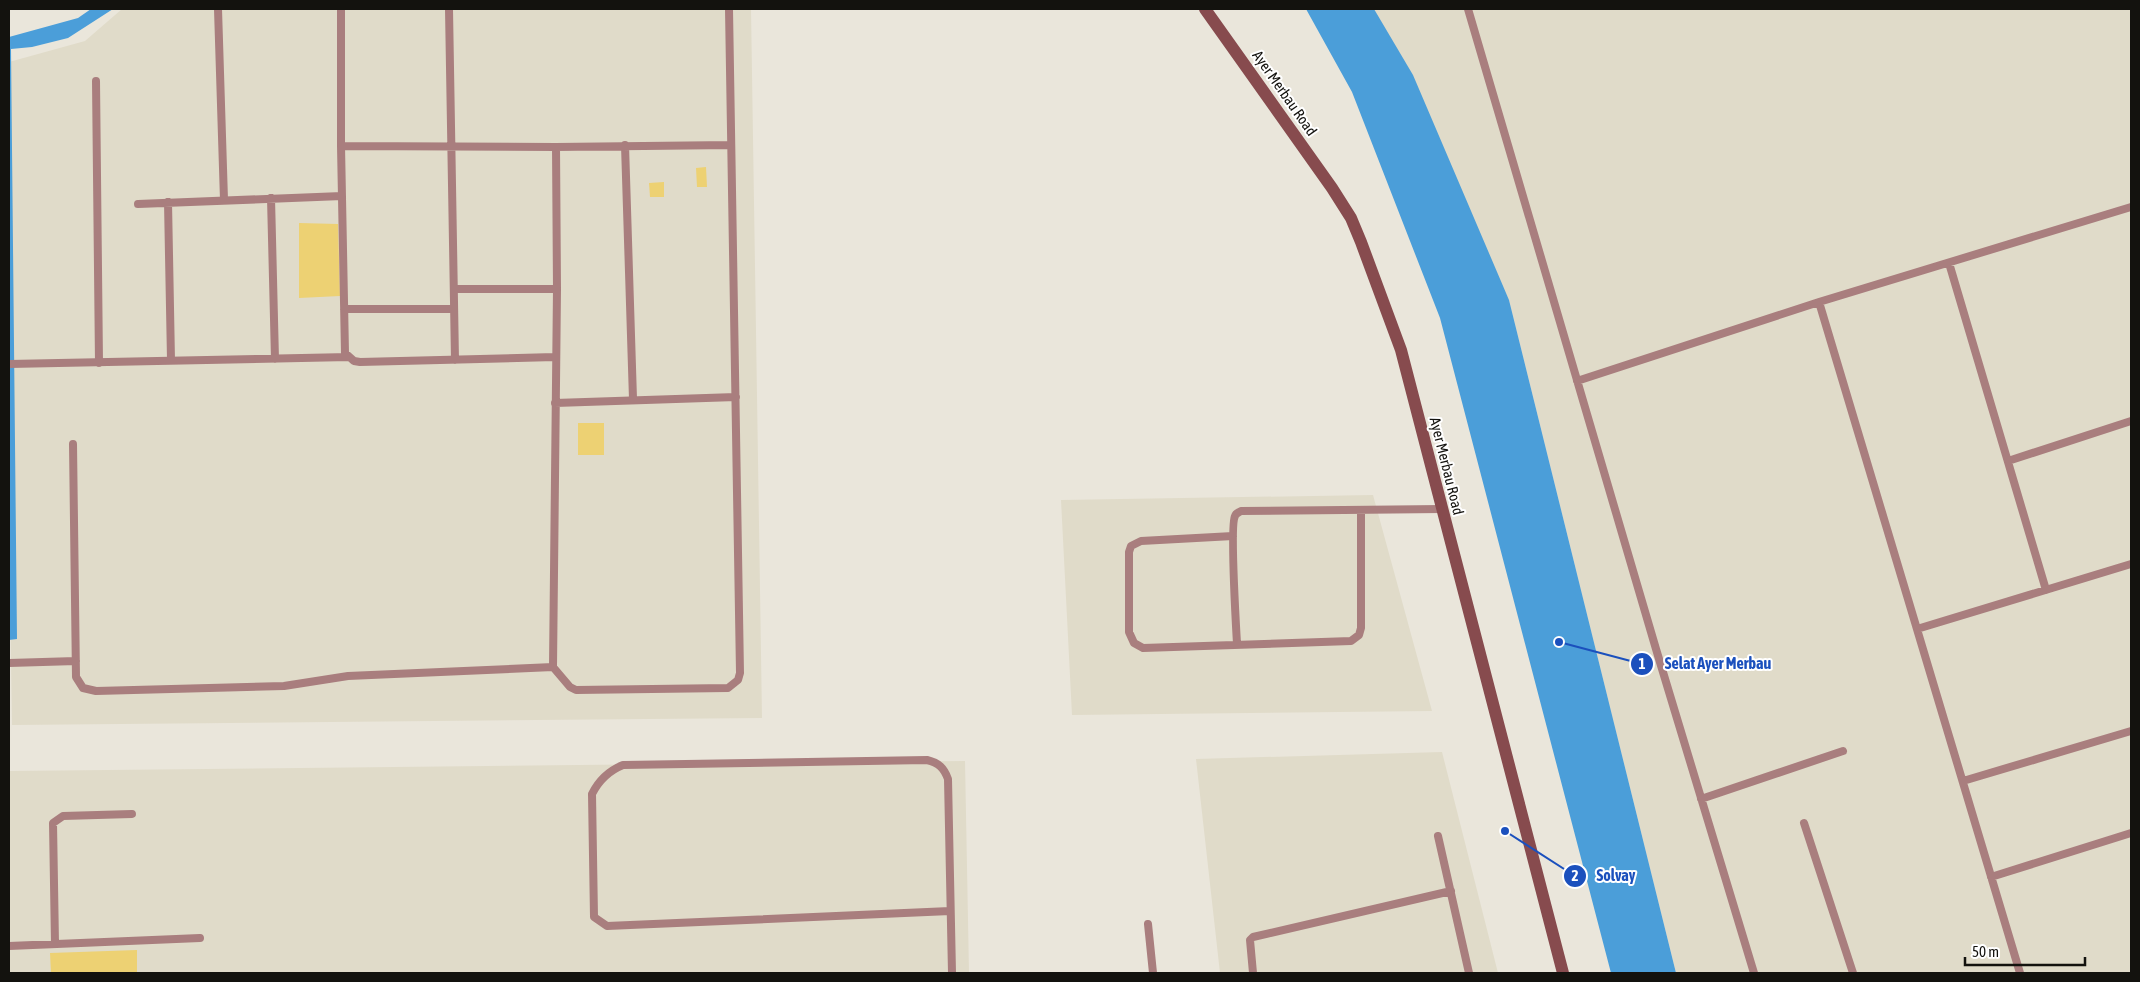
<svg xmlns="http://www.w3.org/2000/svg" width="2140" height="982" font-family="'Asap Condensed',sans-serif">
<style>
.built{fill:#e0dbc9}
.water{fill:#4b9ed9}
.building{fill:#edd173}
.lines{fill:none;stroke-linecap:round;stroke-linejoin:round}
.lane{stroke:#a97e7e;stroke-width:8}
.secondary{stroke:#874b4e;stroke-width:12}
.labels{text-anchor:middle;dominant-baseline:central;stroke-width:4;stroke-linejoin:round;paint-order:stroke}
.street-label{font-size:15px;fill:#13120e;stroke:#fff}
.leader{fill:none;stroke:#1b50bd;stroke-width:2}
.callout-dot{fill:#1b50bd;stroke:#fff;stroke-width:2}
.mark-label{font-size:15px;text-anchor:middle;font-weight:bold;fill:#fff}
.callout-label{font-size:16px;text-anchor:middle;font-weight:bold;fill:#1b50bd;stroke:#fff;stroke-width:4;stroke-linejoin:round;paint-order:stroke}
</style>
<rect width="100%" height="100%" fill="#eae6db"/>
<path class="built" d="M122 9H751L762 718 12 725 9 534V62L85 41Z
M1374 9H2131V973H1676L1509 300Z
M1373 495 1432 711 1072 715 1061 500Z
M1442 752 1498 973H1220L1196 759Z
M965 761 969 973H9V771Z"/>
<path class="water" d="M91 9H113L68 38 32 47 11 49 17 639 9 640V37L78 18Z
M1306 9H1374L1413 75 1509 300 1676 973H1611L1440 318 1352 92Z"/>
<path class="building" d="M706 167 707 187H697L696 168Z
M664 182V197H650L649 183Z
M299 223 338 224 340 296 299 298Z
M578 423H604V455H578Z
M137 950V973H51L50 953Z"/>
<g class="lines">
<path class="lane" d="M218 9 224 200
M341 9V146L345 353 354 361 360 362 555 357
M449 9 455 360
M1468 9 1656 649 1754 973
M96 81 99 363
M625 145 633 399
M341 146 556 147 731 145
M556 147 557 289 553 667 570 687 576 690 728 688 738 680 740 673 729 9
M271 198 275 359
M168 202 171 360
M138 204 342 196
M1949 263 2046 590
M454 289H557
M1819 302 2020 973
M344 309H454
M9 364 349 357
M1577 381 1819 302 2131 207
M555 403 736 397
M73 444 76 677 83 688 96 691 284 686 348 676 553 667
M2008 461 2131 421
M1233 536 1141 541 1131 546 1129 552V632L1134 643 1143 648 1351 641 1359 635 1361 628V510
M1917 629 2131 564
M1237 644C1236 626 1230 525 1235 516 1236 513 1238 513 1241 511L1442 509
M9 663 76 661
M1963 781 2131 731
M1701 799 1843 751
M1804 823 1853 973
M1438 836 1469 973
M1991 877 2131 833
M950 911 607 926 594 917 592 794C599 780 608 771 623 765L927 760C939 763 944 768 948 779L952 973
M1148 924 1153 973
M55 944 53 823 63 816 132 814
M9 946 200 938
M1253 973 1250 940 1253 937 1451 891"/>
<path class="secondary" d="M1205 9 1332 188 1351 218 1361 242 1401 350 1563 973"/>
</g>
<g class="labels">
<g class="street-label">
<text transform="translate(1285 93) rotate(55)">Ayer Merbau Road</text>
<text transform="translate(1447 466) rotate(76)">Ayer Merbau Road</text>
</g>
</g>
<path class="leader" d="M1559 642L1642 664M1505 831L1575 876"/>
<g class="callout-dot">
<circle cx="1559" cy="642" r="5"/>
<circle cx="1505" cy="831" r="5"/>
<circle cx="1642" cy="664" r="12"/>
<circle cx="1575" cy="876" r="12"/>
</g>
<g class="mark-label">
<text x="1642" y="669">1</text>
<text x="1575" y="881">2</text>
</g>
<g class="callout-label">
<text x="1718" y="669">Selat Ayer Merbau</text>
<text x="1616" y="881">Solvay</text>
</g>
<rect width="2140" height="982" fill="none" stroke="#13120e" stroke-width="20"/>
<path d="M1965 957v8h120v-8" fill="none" stroke="#13120e" stroke-width="2.5"/>
<text x="1972" y="957" font-size="15" fill="#13120e" stroke="#ffffff" stroke-width="4" paint-order="stroke">50 m</text>
</svg>
